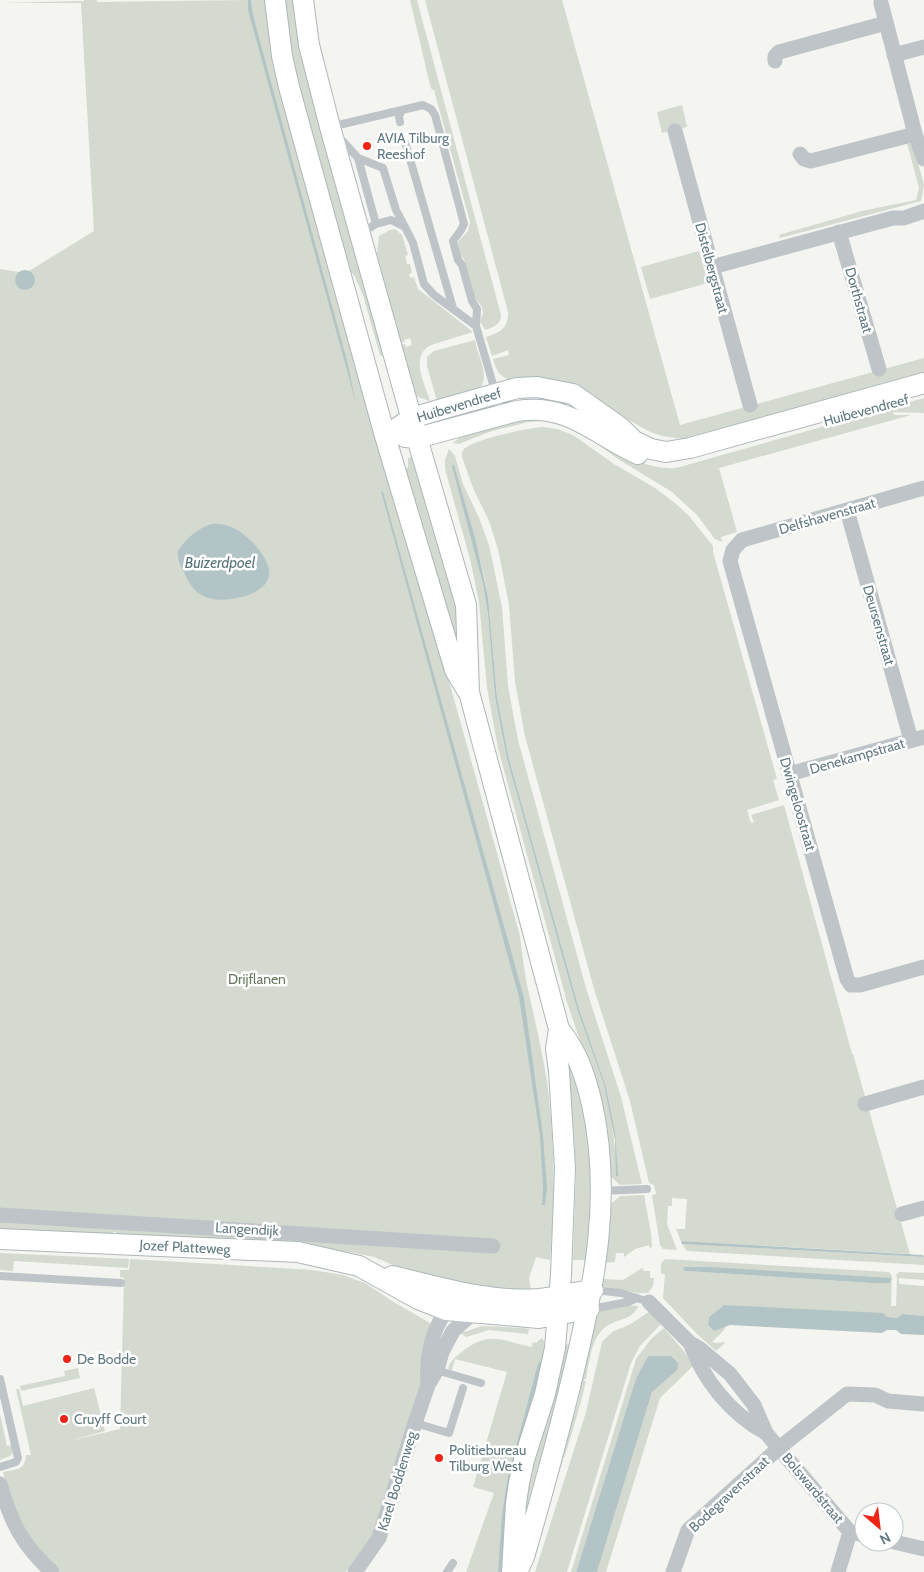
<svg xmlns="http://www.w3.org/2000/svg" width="924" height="1572" font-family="Cabin,sans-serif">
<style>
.green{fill:#d4dacf;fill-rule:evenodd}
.water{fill:#b2c4c5}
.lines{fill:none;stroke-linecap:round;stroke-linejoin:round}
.secondary-casing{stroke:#aeb7ba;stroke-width:22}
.lane{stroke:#bec4c7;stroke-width:8}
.street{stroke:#bec4c7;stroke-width:15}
.secondary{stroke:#fff;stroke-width:20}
.poi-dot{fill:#ed2517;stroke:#fff;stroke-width:2}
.labels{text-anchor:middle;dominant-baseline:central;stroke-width:5;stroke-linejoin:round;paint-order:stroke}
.poi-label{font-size:14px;fill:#617a83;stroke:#fff;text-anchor:start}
.street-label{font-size:14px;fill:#617a83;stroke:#fff}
.park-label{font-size:14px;fill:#6a7a60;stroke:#fff}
.water-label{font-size:15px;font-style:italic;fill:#587679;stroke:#fff}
</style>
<rect width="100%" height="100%" fill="#f4f4f0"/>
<path class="green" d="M84 0H96L98 2 248 0V5H251V0H270L398 498 520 936C522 952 524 969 527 985 534 1017 542 1049 547 1082 555 1141 555 1200 550 1260L536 1257 529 1278 531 1290 523 1291 429 1280 374 1257 349 1252 303 1247 116 1235V1232H113V1235L0 1230V269L19 272 25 270 29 271 94 231 81 3H0L84 1Z
M283 0H296L297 12H300L305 51 314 86 387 350V354L384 357 380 355 363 295 355 277 346 265 338 246 294 85 286 49 281 13H284Z
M410 0H417L501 315C501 325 493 327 485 330L480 321 483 313 482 307 475 298 464 259C459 254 459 250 458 242L468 231 470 222 434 90H432L430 85Z
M425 0H562L680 425 924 358V380L744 429 683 439 662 436 648 431 579 391 510 380C499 377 496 369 493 359L509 355 508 350 492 356 486 337C500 333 509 328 508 312Z
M682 105 687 127 662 133 657 112Z
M907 143 913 144 924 185 921 201 780 238 779 235 862 211 916 200 919 188Z
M395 229 402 235 408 255 405 256 407 264H410L412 273 409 274 410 278 414 277 418 289 473 332 431 345C409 356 425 384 430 401L418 397 413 392 401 345 405 344 406 347 412 345 410 338 404 340 405 342 401 343 377 254 379 236 390 230Z
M699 251 708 283 650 299 641 267Z
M475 340C477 356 492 377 478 390L437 401 427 366V357L434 351Z
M924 398V413L893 412V414L895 415H911L719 468 737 532 721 537 722 542 715 539 697 515 672 492 618 459 583 434 563 425 542 421 528 422 489 432 459 444 453 443 459 438 467 435C492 428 524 414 549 418 596 423 627 472 676 468Z
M543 427 557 429 573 435 614 464 655 488 676 504 689 516 713 546V552L777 779 773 780 779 800 747 810 751 823 754 822 751 815 784 805 852 1054H853L910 1254 681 1241 676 1229H685L687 1199 672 1198V1206H668L667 1224 677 1250 663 1249 660 1245 652 1195 656 1194 654 1185 649 1183 630 1101 594 989 525 736 515 682 509 605 498 549 489 521 473 488 462 457C462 453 462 452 464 449 474 439 528 428 543 427Z
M449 449 455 456 463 484 479 518 489 545 502 607 508 686 518 740 586 988 621 1097 642 1184 620 1185 609 1175 592 1076 567 1002 498 748 487 688 479 602 470 559 445 469V460ZM454 465 484 576 488 597 497 697 509 759 579 1009 606 1087 615 1132 616 1157 612 1122 604 1085 577 1009 507 759 495 697 488 615 483 584Z
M416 455 452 578 466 672 407 476 406 468H408V458Z
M572 1065 578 1077 595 1173 587 1260H573L576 1174 574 1133 567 1067Z
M644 1195 651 1233 652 1246 650 1249 649 1245 635 1249 624 1257V1253H616L615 1262 604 1263 609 1206 620 1196Z
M682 1244 924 1257V1265L687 1251Z
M0 1253 129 1259 128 1268 14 1261 13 1271 0 1270Z
M130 1259 313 1270 343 1275 365 1283 392 1301 430 1323V1325L432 1326 420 1387 375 1531 354 1563 345 1572H61L38 1552 9 1499 3 1472C16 1469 25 1471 26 1455H31L16 1389H19L23 1406 94 1388 105 1431 69 1441 120 1429 124 1278 120 1277V1270H129Z
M665 1259 889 1272 892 1276 891 1306H896L897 1278 896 1275 899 1272 924 1273V1280L899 1278V1284L924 1286V1316L902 1314 897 1318H890L724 1305 709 1317 708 1325 714 1331 726 1326 724 1330 712 1342 717 1343 724 1342 725 1343 716 1351 697 1334 663 1298 665 1274H661V1264ZM683 1268 872 1283 685 1271Z
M642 1268 644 1271H650V1278H654L653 1286 648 1293H638L602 1286V1279L623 1280Z
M626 1305 638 1306V1307C632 1318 623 1319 612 1323 591 1332 590 1360 586 1379H584V1381H586C580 1407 572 1433 564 1458L562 1457 561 1460H563L533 1553 578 1402 595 1316C601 1307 616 1307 626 1305Z
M650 1311 661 1324 640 1346 631 1363 567 1572H535L586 1412 602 1342 612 1332 631 1324Z
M482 1326 524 1328 529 1329 528 1334 489 1330 466 1337 461 1333Z
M664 1328 683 1350 693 1366 660 1398 606 1572H597L652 1392 648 1356 636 1378 576 1572H571L636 1359 651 1339Z
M542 1338 547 1347 506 1572H502L529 1413 542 1363 541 1360 538 1363 508 1476 498 1572H466L494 1493 473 1487 507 1372 455 1359 452 1370 448 1369C450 1360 457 1356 463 1351 490 1330 502 1341 532 1347V1343L537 1342Z
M562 1343 569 1345 555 1409 528 1502 522 1541 526 1490Z
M78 1368 80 1378 21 1391 20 1386 65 1376 64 1371Z
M0 1414 7 1446 12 1445 13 1452 10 1456 0 1460Z"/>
<path class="water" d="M248 0H251L252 10 255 23 347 361 356 403 248 10Z
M15 280a10 10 0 1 1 20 0a10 10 0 1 1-20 0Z
M454 465 475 538 488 597 497 697 509 759 579 1009 606 1087 615 1132 618 1176H616L615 1140 604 1085 577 1009 507 759 495 697 488 615 483 584 452 466Z
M381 491 383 492 524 998 543 1136 547 1188 545 1205H542L543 1187 540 1136 519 997Z
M212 524C227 522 242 531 252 542 260 549 271 565 269 575 267 597 219 605 203 596 193 590 188 582 184 572 180 565 177 559 178 551 186 539 197 528 212 524Z
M681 1241 923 1255 924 1257 682 1244Z
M684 1267H708L891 1278 890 1283H873L685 1271 683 1269Z
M724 1305 883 1313 887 1317 897 1318 902 1314 924 1316V1335L901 1334 896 1330H887L882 1333 730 1325 714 1331 708 1325 709 1317Z
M648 1356H671L678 1363 677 1370 652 1392 597 1572H576L636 1378Z
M541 1360 542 1363 529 1413 502 1572H498L502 1515 508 1476 538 1363Z"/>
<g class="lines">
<g class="secondary-casing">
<path id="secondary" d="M275 0 282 56 289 87 385 436 455 670 467 690
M303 0 309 45 330 127 417 438 466 605 469 692 559 1029 556 1049 559 1071 565 1168 561 1275 555 1348 545 1394 524 1460 519 1483 516 1503 512 1572
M385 436 412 418 435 411 517 388 537 387 573 394 621 428 634 441 651 449 666 452 690 448 924 383
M405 437 417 438 517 411C569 403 595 435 638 454
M0 1239 298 1252 359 1266 418 1299 446 1310 539 1318 589 1309
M392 1276C439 1287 490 1303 539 1299 557 1297 575 1292 593 1290
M518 1570 524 1557C542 1495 559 1433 574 1370 595 1282 612 1195 592 1104 585 1075 578 1053 559 1029"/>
</g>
<path class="lane" d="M400 122 399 116 402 110
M330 127 423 105 431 109 435 115 464 224C461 232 457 235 453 241L458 260 462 265 472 301 477 309 476 326
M338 136 358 158 376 224
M406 145 453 308
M358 158 383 168 396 210 405 227
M361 233 376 224 391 220 405 227 413 243 424 284 434 295 476 326 502 415
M601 1191 647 1189
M0 1276 121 1283
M595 1290 621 1293 649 1302
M591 1309 628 1302 637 1298
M436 1370 481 1383
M0 1379 18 1458 16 1462 0 1467
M415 1423 449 1433 463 1388
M447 1572 453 1563"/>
<path class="street" d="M881 3 915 134 924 159
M894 55 924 47
M775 61V56L779 52 886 23
M675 131 750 405
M800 154 804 159 811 161 915 134
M839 232 879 369
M712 267 893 218H904L924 211
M924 488 742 540 733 550 730 561 847 979 851 985H860L924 967
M847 510 911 740
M789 774 924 737
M865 1104 924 1087
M902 1214 924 1208
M0 1215 493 1246
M649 1302 690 1343 699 1348 730 1374 754 1405 766 1433 850 1532 864 1535
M690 1343C704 1381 731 1414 766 1433
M428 1385C426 1356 432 1325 453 1303
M0 1484C11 1522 22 1545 52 1572
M894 1542 924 1549
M355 1572 379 1538 415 1423 428 1385 437 1370 442 1352 453 1331 473 1313
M673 1572 688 1530 779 1448 847 1394 875 1395 888 1401 924 1404
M838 1572 850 1532"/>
<use href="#secondary" class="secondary"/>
</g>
<g class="poi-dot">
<circle cx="367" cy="146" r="5"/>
<circle cx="67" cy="1359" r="5"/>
<circle cx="64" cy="1419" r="5"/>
<circle cx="439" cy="1458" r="5"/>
</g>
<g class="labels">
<g class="poi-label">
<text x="377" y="138">AVIA Tilburg<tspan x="377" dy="16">Reeshof</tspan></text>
<text x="77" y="1359">De Bodde</text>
<text x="74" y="1419">Cruyff Court</text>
<text x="449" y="1450">Politiebureau<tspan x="449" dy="16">Tilburg West</tspan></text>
</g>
<g class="street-label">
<text transform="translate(712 268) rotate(75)">Distelbergstraat</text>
<text transform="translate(859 300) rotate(74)">Dorthstraat</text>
<text transform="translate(459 405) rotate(-17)">Huibevendreef</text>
<text transform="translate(866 410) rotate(-15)">Huibevendreef</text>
<text transform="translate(827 516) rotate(-16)">Delfshavenstraat</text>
<text transform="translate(879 625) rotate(74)">Deursenstraat</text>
<text transform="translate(857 756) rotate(-16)">Denekampstraat</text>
<text transform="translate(798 804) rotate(74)">Dwingeloostraat</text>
<text transform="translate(247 1229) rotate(3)">Langendijk</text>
<text transform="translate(185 1247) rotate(3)">Jozef Platteweg</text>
<text transform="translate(397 1481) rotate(-73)">Karel Boddenweg</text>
<text transform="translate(813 1488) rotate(50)">Bolswardstraat</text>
<text transform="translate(729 1494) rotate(-43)">Bodegravenstraat</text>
</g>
<g class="park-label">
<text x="257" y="979">Drijflanen</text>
</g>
<g class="water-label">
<text x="220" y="563">Buizerdpoel</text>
</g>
</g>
<g transform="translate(879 1527) rotate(152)"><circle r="24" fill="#ffffff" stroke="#c0cacd"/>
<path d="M0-4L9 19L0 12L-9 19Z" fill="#ed2517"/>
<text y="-8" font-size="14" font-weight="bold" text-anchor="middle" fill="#617a83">N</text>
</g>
</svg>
